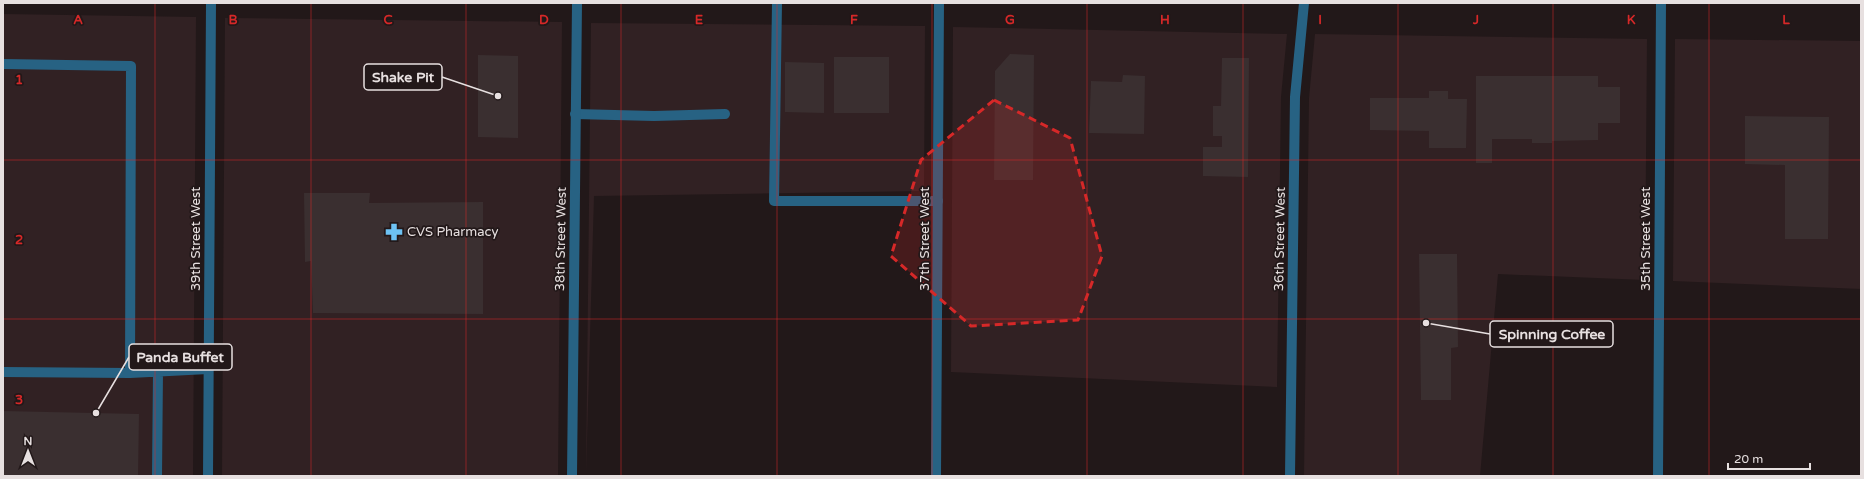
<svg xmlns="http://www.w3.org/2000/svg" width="1864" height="479" font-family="'Varela Round',sans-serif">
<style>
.built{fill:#312123}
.building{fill:#3a2f30}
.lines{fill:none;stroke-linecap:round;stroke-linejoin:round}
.service{stroke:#276283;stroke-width:10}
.minor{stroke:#276283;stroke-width:10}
.marked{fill:#d62828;fill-opacity:0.2;stroke:#d62828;stroke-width:3;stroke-dasharray:8 5;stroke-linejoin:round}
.grid{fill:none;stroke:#d62828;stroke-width:1;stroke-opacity:0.55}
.labels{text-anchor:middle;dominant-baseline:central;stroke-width:3.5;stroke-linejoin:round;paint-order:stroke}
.poi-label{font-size:13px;fill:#e7e0e0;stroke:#221819;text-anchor:start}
.street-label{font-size:13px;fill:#e7e0e0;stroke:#221819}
.grid-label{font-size:13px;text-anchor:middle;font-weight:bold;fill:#d62828;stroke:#221819;stroke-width:3.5;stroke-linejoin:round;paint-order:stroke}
.leader{fill:none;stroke:#e7e0e0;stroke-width:1.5}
.callout-dot{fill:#e7e0e0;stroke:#221819;stroke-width:1.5}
.callout{fill:#221819;stroke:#e7e0e0;stroke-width:1.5}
.callout-label{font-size:14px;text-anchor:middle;font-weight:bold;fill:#e7e0e0}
</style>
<rect width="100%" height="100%" fill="#221819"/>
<path class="built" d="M3 14 196 17 193 476H3Z
M225 18 562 22 558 476H222Z
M591 23 925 26 924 191 594 196 586 476Z
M953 27 1287 34 1281 97 1277 387 951 372Z
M1315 34 1647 39 1645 280 1498 274 1480 476H1304L1309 98Z
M1675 39 1861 41V289L1673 281Z"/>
<path class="building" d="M1010 54 1034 55 1033 180H994L995 71Z
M478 55 518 56V138L478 137Z
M834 57H889V113H834Z
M1222 58H1249L1248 177 1203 176V147H1222V136H1213V106H1221Z
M785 62 824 63V113L785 112Z
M1123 75 1145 76 1144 134 1089 133 1091 81 1122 82Z
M1476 76H1598V87H1620V123H1598V140L1552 141V143H1532V139H1492V163H1476Z
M1429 91H1448V99H1467L1466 148H1429V131L1370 130V98H1429Z
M1745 116 1829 117 1828 239H1785V165L1745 164Z
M304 193H370L369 203 483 202V314L313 313 311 261 305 262Z
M1419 254H1457L1458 347 1451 348V400H1421Z
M3 411 139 414 138 476H3Z"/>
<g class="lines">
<path class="service" d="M777 3 774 201H938
M3 64 131 66 130 373
M575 114 654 116 725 114
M3 372 130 373 208 369
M157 476 158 372"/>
<path class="minor" d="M208 476 211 3
M572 476 577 3
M936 476 939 3
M1290 476 1295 97 1304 3
M1658 476 1661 3"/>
</g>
<path class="marked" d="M994 100 1070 138 1102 256 1078 320 971 326 891 256 921 160Z"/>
<path class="grid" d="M155 3V476M311 3V476M466 3V476M621 3V476M777 3V476M932 3V476M1087 3V476M1243 3V476M1398 3V476M1553 3V476M1709 3V476M3 160H1861M3 319H1861"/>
<defs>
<g id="pharmacy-bare" transform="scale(1.38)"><path d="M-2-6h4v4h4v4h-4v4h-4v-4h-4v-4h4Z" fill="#6dc2f3" stroke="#221819" stroke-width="2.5" paint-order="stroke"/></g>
</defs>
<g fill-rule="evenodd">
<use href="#pharmacy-bare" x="394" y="232"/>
</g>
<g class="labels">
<g class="poi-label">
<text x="407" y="232">CVS Pharmacy</text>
</g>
<g class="street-label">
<text transform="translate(196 239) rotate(-90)">39th Street West</text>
<text transform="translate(561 239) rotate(-89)">38th Street West</text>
<text transform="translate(925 239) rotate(-90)">37th Street West</text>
<text transform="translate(1280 239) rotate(-89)">36th Street West</text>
<text transform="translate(1646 239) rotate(-90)">35th Street West</text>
</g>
</g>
<g class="grid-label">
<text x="78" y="24">A</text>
<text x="233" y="24">B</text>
<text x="388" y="24">C</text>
<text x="544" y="24">D</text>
<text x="699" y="24">E</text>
<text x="854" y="24">F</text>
<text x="1010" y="24">G</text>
<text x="1165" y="24">H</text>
<text x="1320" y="24">I</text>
<text x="1476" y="24">J</text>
<text x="1631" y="24">K</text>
<text x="1786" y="24">L</text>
<text x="19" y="84">1</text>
<text x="19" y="244">2</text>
<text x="19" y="404">3</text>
</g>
<path class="leader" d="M498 96L442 77M1426 323L1490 334M96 413L129 357"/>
<g class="callout-dot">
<circle cx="498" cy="96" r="4"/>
<circle cx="1426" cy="323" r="4"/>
<circle cx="96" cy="413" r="4"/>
</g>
<g class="callout">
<rect x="364" y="64" width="78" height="26" rx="4"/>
<rect x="1490" y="321" width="123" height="26" rx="4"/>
<rect x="129" y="344" width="103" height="26" rx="4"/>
</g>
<g class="callout-label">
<text x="403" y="82">Shake Pit</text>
<text x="1552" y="339">Spinning Coffee</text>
<text x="180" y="362">Panda Buffet</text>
</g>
<rect width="1864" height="479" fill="none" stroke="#e7e0e0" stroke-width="8"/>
<g transform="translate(28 451)" stroke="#221819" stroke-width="3" paint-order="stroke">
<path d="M0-3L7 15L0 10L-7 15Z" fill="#e7e0e0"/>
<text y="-6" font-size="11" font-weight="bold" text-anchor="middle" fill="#e7e0e0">N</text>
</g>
<path d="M1728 463v6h82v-6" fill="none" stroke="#e7e0e0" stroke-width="2"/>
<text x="1734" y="463" font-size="12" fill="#e7e0e0" stroke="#221819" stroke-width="3" paint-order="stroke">20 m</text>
</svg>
